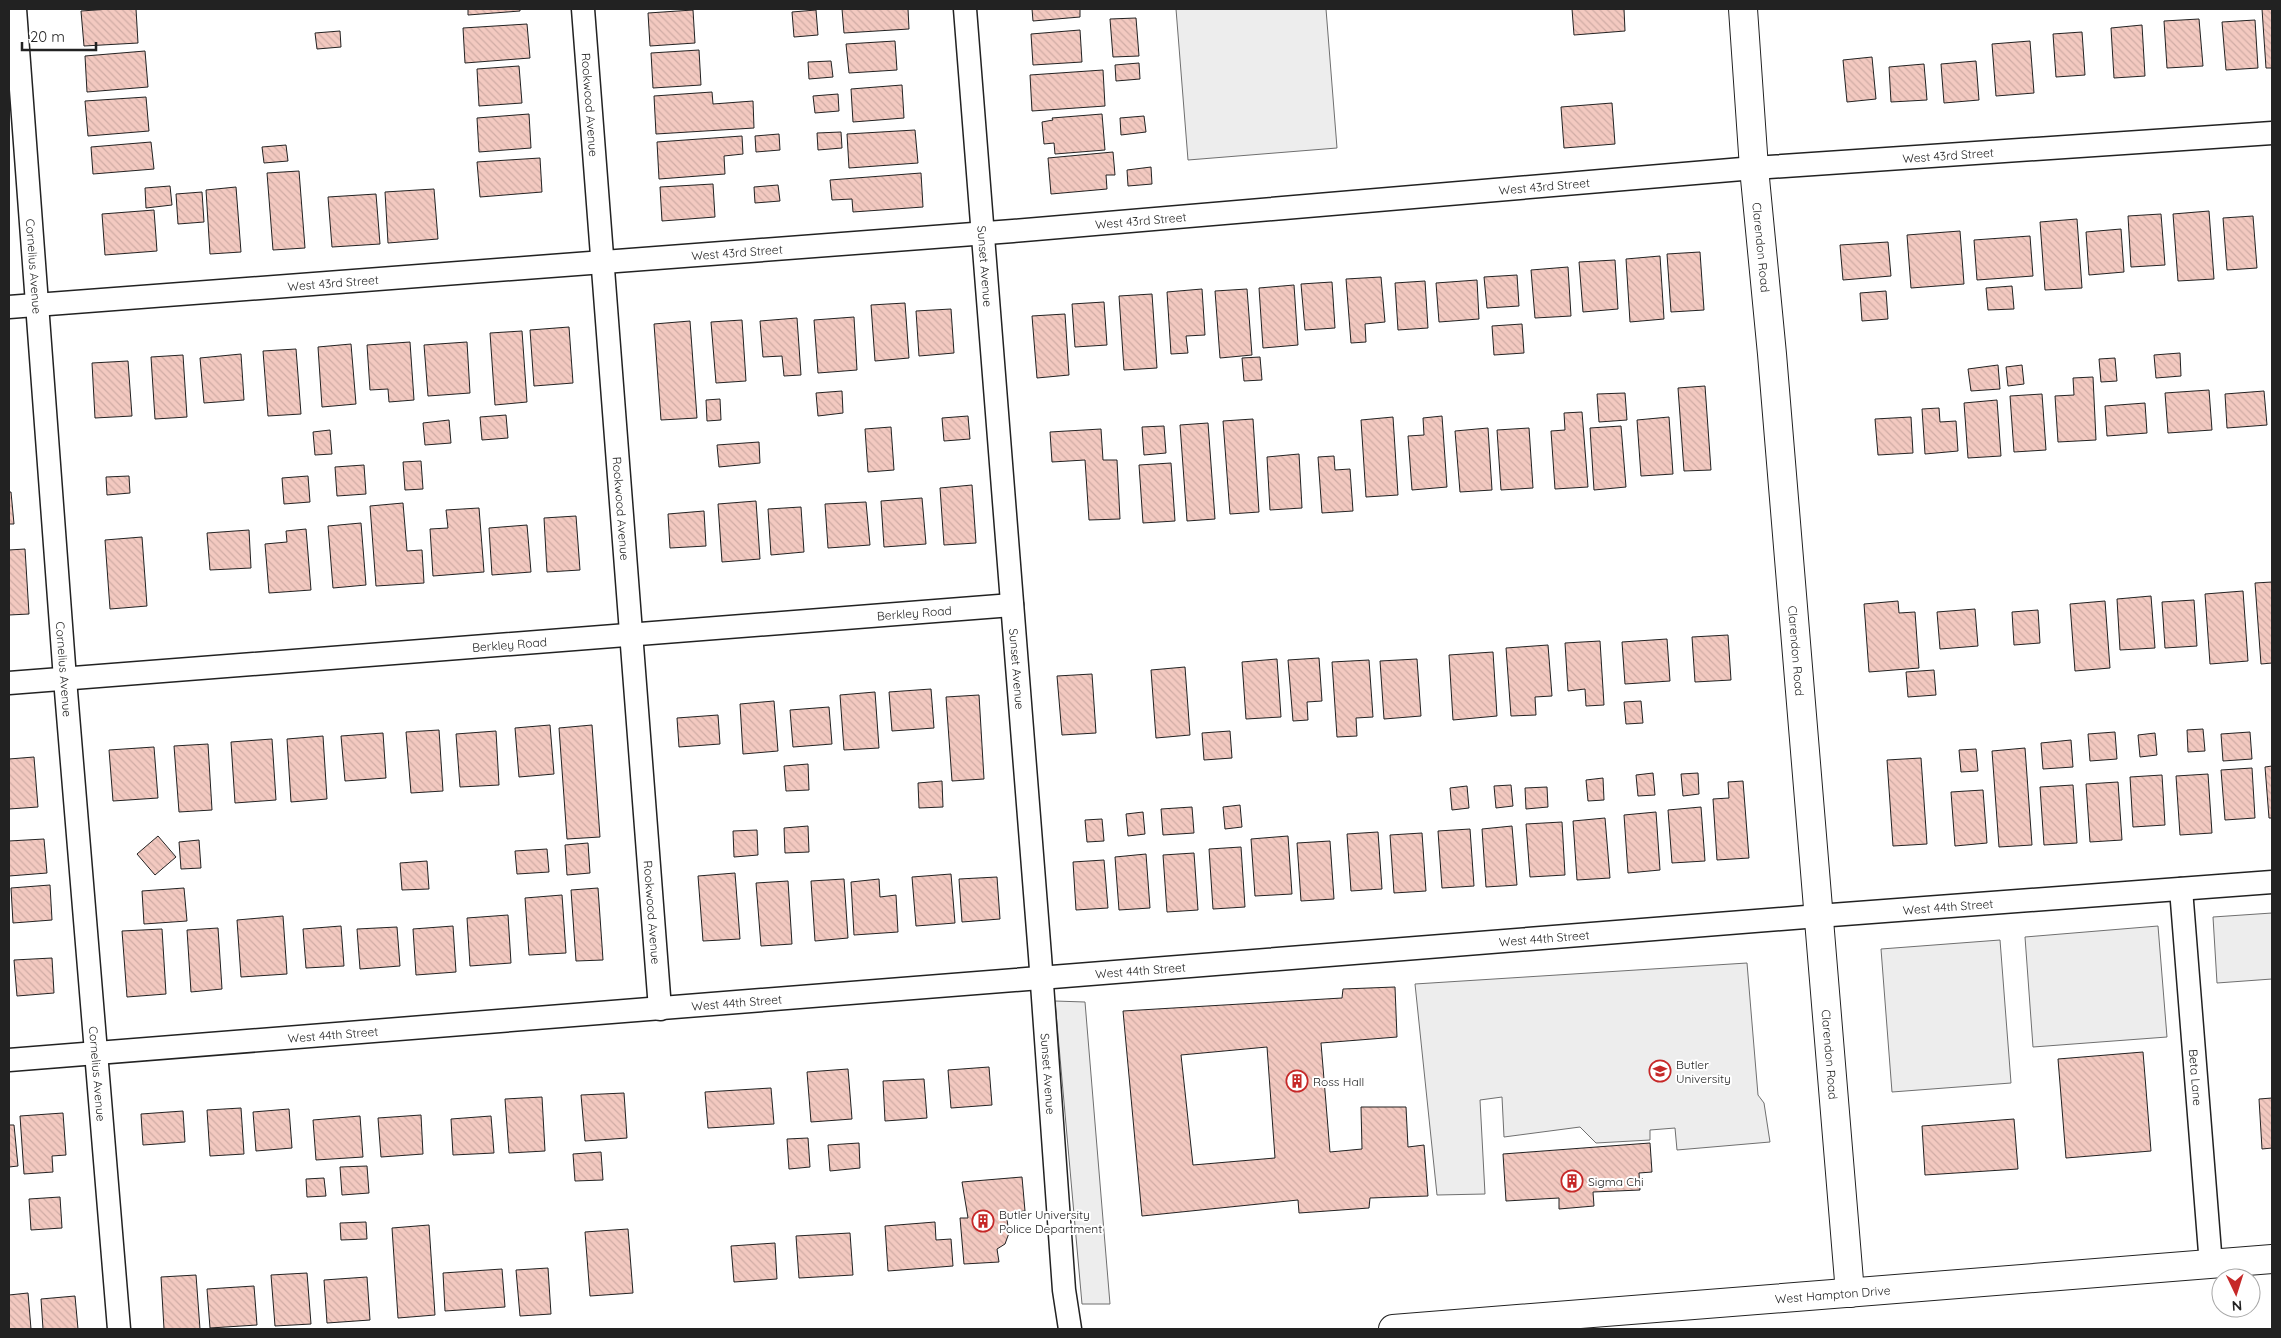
<svg xmlns="http://www.w3.org/2000/svg" width="2281" height="1338" font-family="Quicksand,sans-serif">
<style>
.parking{fill:#ededed;stroke:#6f6f6f}
.building{fill:url(#building-back-hatch);stroke:#222;fill-rule:evenodd}
.lines{fill:none;stroke-linecap:round;stroke-linejoin:round}
.street-casing{stroke:#222;stroke-width:25}
.secondary-casing{stroke:#222;stroke-width:30}
.street{stroke:#fff;stroke-width:22}
.secondary{stroke:#fff;stroke-width:28}
.labels{text-anchor:middle;dominant-baseline:central;stroke-width:4;stroke-linejoin:round;paint-order:stroke}
.street-label{font-size:12px;fill:#222;stroke:#fff}
.poi-label{font-size:12px;fill:#222;stroke:#fff;text-anchor:start}
</style>
<defs>
<pattern id="building-back-hatch" width="6" height="6" patternUnits="userSpaceOnUse" patternTransform="scale(1.25)"><rect width="6" height="6" fill="#f3c9c0"/><path d="M-1 5l2 2M0 0l6 6M5-1l2 2" fill="none" stroke="#d0aca5"/></pattern>
</defs>
<rect width="100%" height="100%" fill="#fff"/>
<path class="parking" d="M1176 9H1326L1337 148 1188 160Z
M2272 913V979L2217 983 2213 917Z
M2158 926 2167 1037 2033 1047 2025 937Z
M2000 940 2011 1083 1892 1092 1881 949Z
M1747 963 1758 1095 1764 1103 1770 1142 1677 1150 1675 1128 1650 1130V1140L1596 1143 1580 1127 1504 1137 1502 1097 1480 1100 1485 1194 1437 1195 1415 984Z
M1055 1001 1085 1002 1110 1304H1082Z"/>
<path class="building" d="M110 9H136L138 43 84 46 81 11Z
M468 9H520V11L468 15Z
M842 9H908L909 29 844 33Z
M1032 9H1080V17L1033 21Z
M1572 9H1624L1625 31 1574 35Z
M2262 9H2272V68H2266Z
M693 10 695 43 650 46 648 13Z
M816 10 818 35 794 37 792 12Z
M1136 18 1139 56 1113 57 1110 19Z
M2199 19 2203 66 2167 68 2164 21Z
M2255 20 2258 68 2226 70 2222 22Z
M527 24 530 58 465 63 463 28Z
M2142 25 2145 76 2114 78 2111 28Z
M1080 30 1082 62 1033 65 1031 34Z
M340 31 341 47 317 49 315 33Z
M2082 32 2085 75 2056 77 2053 34Z
M895 41 897 70 849 73 846 44Z
M2030 41 2034 93 1996 96 1992 44Z
M699 50 701 85 653 88 651 53Z
M145 51 148 87 87 92 85 56Z
M1872 57 1876 99 1847 102 1843 60Z
M831 61 833 77 809 79 808 62Z
M1976 61 1979 100 1944 103 1941 64Z
M1139 63 1140 79 1116 81 1115 65Z
M1924 64 1927 100 1891 102 1889 67Z
M519 66 522 103 479 106 477 69Z
M1103 70 1105 106 1032 111 1030 75Z
M902 85 904 118 853 122 851 89Z
M712 92 713 104 753 101 754 128 656 134 654 96Z
M838 94 839 111 815 113 813 96Z
M146 97 149 131 88 136 85 101Z
M1612 103 1615 144 1564 148 1561 107Z
M529 114 531 148 479 152 477 118Z
M1102 114 1105 150 1055 154 1054 143 1044 144 1042 122 1053 120 1052 118Z
M1144 116 1146 132 1121 135 1120 118Z
M915 130 918 163 849 168 847 134Z
M841 132 842 148 818 150 817 133Z
M779 134 780 150 756 152 755 136Z
M742 136 743 154 724 156 725 174 659 179 657 142Z
M151 142 154 169 93 174 91 147Z
M286 145 288 161 264 163 262 147Z
M1113 152 1115 175H1106L1107 189 1051 194 1048 158Z
M540 158 542 192 480 197 477 162Z
M1151 167 1152 184 1128 186 1127 170Z
M299 171 305 248 273 250 267 173Z
M921 173 923 207 853 212 852 199 832 200 830 180Z
M713 184 715 217 662 221 660 187Z
M778 185 780 201 755 203 754 187Z
M170 186 172 205 146 208 145 188Z
M236 187 241 252 210 254 206 190Z
M434 189 438 239 388 243 385 192Z
M202 192 204 222 178 224 176 194Z
M376 194 380 244 332 247 328 197Z
M154 210 157 251 105 255 102 214Z
M2209 211 2214 279 2178 281 2173 214Z
M2161 214 2165 265 2131 267 2128 216Z
M2253 216 2257 268 2227 270 2223 218Z
M2077 219 2082 288 2045 290 2040 222Z
M2121 229 2124 272 2089 275 2086 232Z
M1960 231 1964 284 1911 288 1907 235Z
M2030 236 2033 276 1977 280 1974 240Z
M1888 242 1891 276 1843 280 1840 245Z
M1700 252 1704 310 1671 312 1667 254Z
M1660 256 1664 319 1630 322 1626 259Z
M1615 260 1618 309 1583 312 1579 262Z
M1568 267 1571 316 1535 318 1531 270Z
M1517 275 1519 306 1487 308 1484 277Z
M1381 277 1385 322 1365 324 1366 342 1351 343 1346 279Z
M1477 280 1479 319 1439 322 1436 283Z
M1425 281 1428 328 1398 330 1395 283Z
M1332 282 1335 328 1305 330 1301 284Z
M1294 285 1298 345 1263 348 1259 288Z
M2012 286 2014 309 1988 310 1986 288Z
M1202 289 1205 335 1186 336 1188 353 1171 354 1167 292Z
M1247 289 1252 355 1220 358 1215 291Z
M1886 291 1888 319 1862 321 1860 293Z
M1152 294 1157 368 1124 370 1119 296Z
M1104 302 1107 345 1075 347 1072 304Z
M905 303 909 358 875 361 871 305Z
M951 309 954 353 919 356 916 311Z
M1065 314 1069 375 1037 378 1032 316Z
M854 317 857 370 818 373 814 320Z
M797 318 801 375 784 376 782 356 763 357 760 321Z
M742 320 746 381 716 383 711 322Z
M690 321 697 418 661 420 654 324Z
M1522 324 1524 353 1494 355 1492 326Z
M569 327 573 383 534 386 530 330Z
M522 331 527 402 495 405 490 333Z
M410 342 414 400 389 402 388 389 370 390 367 345Z
M467 342 470 393 428 396 424 345Z
M351 344 356 404 322 407 318 347Z
M296 349 301 414 268 416 263 351Z
M2180 353 2181 376 2156 378 2154 355Z
M241 354 244 400 204 403 200 358Z
M183 355 187 417 155 419 151 357Z
M1260 357 1262 380 1244 381 1242 358Z
M2115 358 2117 381 2101 382 2099 359Z
M128 361 132 416 95 418 92 363Z
M1998 365 2000 389 1971 391 1968 369Z
M2022 365 2024 384 2008 386 2006 367Z
M2093 377 2096 440 2058 442 2055 396 2074 395 2073 378Z
M1705 386 1711 470 1684 471 1678 388Z
M2209 390 2212 430 2168 433 2165 393Z
M842 391 843 413 818 416 816 393Z
M2264 391 2267 425 2227 428 2225 394Z
M1625 393 1627 420 1599 422 1597 394Z
M2042 394 2046 450 2014 452 2010 396Z
M720 399 721 420 707 421 706 400Z
M1997 400 2001 456 1968 458 1964 403Z
M2145 403 2147 433 2107 436 2105 406Z
M1939 408 1940 422 1956 421 1958 451 1925 454 1922 409Z
M1582 412 1588 487 1555 489 1551 431 1565 430 1564 413Z
M506 415 508 438 482 440 480 417Z
M968 416 970 439 944 441 942 418Z
M1442 416 1447 487 1412 490 1408 436 1424 435 1423 418Z
M1393 417 1398 495 1366 497 1361 420Z
M1669 417 1673 474 1641 476 1637 420Z
M1911 417 1913 453 1878 455 1875 419Z
M1253 419 1259 512 1230 514 1223 421Z
M449 420 451 443 425 445 423 423Z
M1208 423 1215 519 1187 521 1180 425Z
M1164 426 1166 453 1144 455 1142 427Z
M1621 426 1626 487 1594 490 1590 428Z
M891 427 894 470 868 472 865 429Z
M1488 428 1492 490 1460 492 1455 431Z
M1529 428 1533 488 1501 490 1497 430Z
M1101 429 1103 460H1117L1120 519 1089 520 1085 460 1052 462 1050 432Z
M330 430 332 454 315 455 313 432Z
M759 442 760 463 719 467 717 445Z
M1299 454 1302 508 1270 510 1267 457Z
M1334 456 1335 470 1350 469 1353 511 1322 513 1318 457Z
M421 461 423 489 405 490 403 462Z
M1171 463 1175 521 1143 523 1139 465Z
M364 465 366 494 337 496 335 467Z
M129 476 130 493 107 495 106 477Z
M308 476 310 502 284 504 282 478Z
M972 485 976 543 944 545 940 488Z
M9 492H11L14 524H9Z
M922 498 926 544 884 547 881 501Z
M756 501 760 559 722 562 718 504Z
M866 502 870 545 828 548 825 504Z
M403 503 407 551 422 550 424 583 376 586 370 506Z
M801 507 804 552 771 555 768 509Z
M479 508 484 572 433 576 430 529 448 528 446 510Z
M704 511 706 546 670 548 668 514Z
M576 516 580 570 547 572 544 518Z
M361 523 366 585 333 588 328 526Z
M527 525 531 572 492 575 489 528Z
M306 529 311 590 269 593 265 544 287 542 286 531Z
M249 530 251 568 210 570 207 533Z
M142 537 147 606 110 609 105 540Z
M25 549 29 614 9 615V550Z
M2272 582V663L2261 664 2255 583Z
M2243 591 2248 661 2210 664 2205 594Z
M2151 596 2155 648 2120 650 2117 599Z
M2194 600 2197 646 2165 648 2162 602Z
M1898 601 1899 613 1915 612 1919 668 1869 672 1864 604Z
M2105 601 2110 668 2075 671 2070 604Z
M1975 609 1978 646 1940 649 1937 612Z
M2038 610 2040 643 2014 645 2012 612Z
M1728 635 1731 680 1695 682 1692 637Z
M1667 639 1670 681 1625 684 1622 642Z
M1600 641 1604 705 1586 706 1585 689 1568 691 1565 643Z
M1548 645 1552 696 1535 697 1536 715 1511 716 1506 648Z
M1493 652 1497 716 1453 720 1449 655Z
M1319 658 1322 701 1307 702 1308 720 1293 721 1288 660Z
M1277 659 1281 717 1246 719 1242 662Z
M1417 659 1421 716 1384 719 1380 661Z
M1369 660 1373 717 1356 718 1357 736 1337 737 1332 662Z
M1185 667 1190 735 1156 738 1151 670Z
M1934 670 1936 695 1908 697 1906 672Z
M1092 674 1096 733 1062 735 1057 676Z
M931 689 934 728 892 731 889 692Z
M875 692 879 748 844 750 840 695Z
M979 695 984 779 952 781 946 697Z
M774 701 778 751 743 754 740 704Z
M1641 701 1643 723 1626 724 1624 702Z
M829 707 832 744 793 747 790 710Z
M718 715 720 744 679 747 677 718Z
M550 725 554 774 519 777 515 728Z
M592 725 600 837 567 839 559 728Z
M2203 729 2205 751 2188 752 2187 730Z
M439 730 443 791 411 793 406 732Z
M496 731 499 785 460 787 456 734Z
M1230 731 1232 758 1204 760 1202 733Z
M2115 732 2117 759 2090 761 2088 734Z
M2250 732 2252 759 2223 761 2221 734Z
M383 733 386 778 345 781 341 736Z
M2155 733 2157 755 2140 757 2138 735Z
M323 736 327 799 291 802 287 739Z
M272 739 276 800 235 803 231 742Z
M2071 740 2073 767 2043 769 2041 743Z
M208 744 212 810 179 812 174 746Z
M154 747 158 798 113 801 109 750Z
M2025 748 2032 845 1999 847 1992 751Z
M1976 749 1978 771 1961 772 1959 750Z
M34 757 38 807 9 809V759Z
M1921 758 1927 844 1893 846 1887 760Z
M808 764 809 790 786 791 784 766Z
M2272 766V818H2269L2265 767Z
M2252 768 2255 818 2225 820 2221 770Z
M1653 773 1655 795 1638 796 1636 775Z
M1698 773 1699 794 1683 796 1681 774Z
M2208 774 2212 833 2180 835 2176 776Z
M2162 775 2165 825 2133 827 2130 777Z
M1603 778 1604 800 1588 801 1586 780Z
M942 781 943 807 919 808 918 783Z
M1743 781 1749 858 1717 860 1713 799 1729 798 1728 782Z
M2118 782 2122 840 2090 842 2086 784Z
M1511 785 1513 806 1496 808 1494 786Z
M2073 785 2077 843 2044 845 2040 787Z
M1467 786 1469 808 1452 810 1450 788Z
M1547 787 1548 807 1526 809 1525 788Z
M1983 790 1987 843 1955 846 1951 792Z
M1240 805 1242 827 1225 829 1223 807Z
M1192 807 1194 833 1163 835 1161 809Z
M1701 807 1705 861 1672 863 1668 810Z
M1143 812 1145 834 1128 836 1126 814Z
M1656 812 1660 870 1628 873 1624 815Z
M1605 818 1610 878 1577 880 1573 821Z
M1102 819 1104 841 1087 842 1085 820Z
M1562 822 1565 875 1530 877 1526 824Z
M808 826 809 852 785 853 784 828Z
M1512 826 1517 885 1486 887 1482 829Z
M1470 829 1474 886 1442 888 1438 831Z
M757 830 758 855 734 857 733 831Z
M1378 832 1382 889 1351 891 1347 834Z
M1422 833 1426 891 1394 893 1390 835Z
M158 836 176 857 155 875 137 854Z
M1288 836 1292 894 1255 896 1251 839Z
M44 839 47 873 9 876V841Z
M199 840 201 868 181 869 179 842Z
M1330 841 1334 899 1301 901 1297 843Z
M588 843 590 873 567 875 565 845Z
M1241 847 1245 907 1213 909 1209 849Z
M547 849 549 872 517 874 515 851Z
M1194 853 1198 910 1167 912 1163 855Z
M1146 854 1150 908 1119 910 1115 857Z
M1104 860 1108 908 1076 910 1073 862Z
M427 861 429 889 402 890 400 863Z
M735 873 740 939 703 941 698 876Z
M951 874 955 923 916 926 912 877Z
M997 877 1000 919 962 922 959 879Z
M844 879 848 938 815 941 811 881Z
M879 879 880 897 896 895 898 932 854 935 851 882Z
M788 881 792 944 761 946 756 883Z
M50 885 52 920 13 923 11 888Z
M184 888 187 921 144 924 142 891Z
M598 888 603 960 576 961 571 890Z
M562 895 566 953 529 955 525 898Z
M508 915 511 963 470 966 467 918Z
M283 916 287 974 241 977 237 920Z
M341 926 344 966 306 968 303 929Z
M453 926 456 972 416 975 413 929Z
M397 927 400 966 360 969 357 929Z
M218 928 222 989 191 992 187 930Z
M162 929 166 994 127 997 122 931Z
M52 958 54 993 17 996 14 960Z
M1395 987 1397 1037 1321 1043 1330 1152 1362 1149 1361 1107H1406L1408 1147 1424 1145 1428 1196 1370 1198 1369 1208 1299 1213 1298 1200 1142 1216 1123 1011 1342 998 1343 989ZM1267 1047 1275 1158 1193 1165 1181 1055Z
M2143 1052 2151 1151 2066 1158 2058 1059Z
M989 1067 992 1105 951 1108 948 1070Z
M848 1069 852 1119 811 1122 807 1072Z
M924 1079 927 1118 885 1121 883 1081Z
M771 1088 774 1124 708 1128 705 1092Z
M624 1093 627 1138 585 1141 581 1095Z
M542 1097 545 1151 509 1153 505 1099Z
M2272 1098V1148L2262 1149 2259 1099Z
M241 1108 244 1154 210 1156 207 1110Z
M289 1109 292 1148 256 1151 253 1112Z
M183 1111 185 1142 143 1145 141 1114Z
M63 1113 66 1155 52 1156 53 1172 24 1174 20 1116Z
M421 1115 423 1154 381 1157 378 1118Z
M360 1116 363 1157 316 1160 313 1120Z
M491 1116 494 1153 453 1155 451 1119Z
M2014 1119 2018 1169 1925 1175 1922 1126Z
M9 1125H14L18 1166 9 1167Z
M808 1138 810 1167 789 1169 787 1139Z
M859 1143 860 1168 830 1171 828 1145Z
M1650 1143 1652 1172 1639 1173 1640 1190 1593 1192 1594 1206 1559 1209V1198L1506 1201 1503 1154Z
M601 1152 603 1180 575 1181 573 1154Z
M367 1166 369 1193 342 1195 340 1167Z
M1022 1177 1025 1211 1006 1213 1009 1233 1005 1244 997 1249 999 1262 964 1264 960 1218H968L962 1182Z
M324 1178 326 1196 307 1197 306 1179Z
M60 1197 62 1228 31 1230 29 1199Z
M366 1222 367 1239 341 1240 340 1223Z
M935 1222 936 1240 951 1239 953 1266 888 1271 885 1226Z
M429 1225 435 1315 398 1318 392 1228Z
M628 1229 633 1293 590 1296 585 1232Z
M850 1233 853 1275 799 1278 796 1236Z
M775 1243 777 1279 734 1282 731 1246Z
M548 1268 551 1314 520 1316 516 1270Z
M502 1269 505 1307 445 1311 443 1273Z
M307 1273 311 1324 275 1326 271 1275Z
M196 1275 200 1329H164L161 1277Z
M367 1277 370 1320 327 1323 324 1280Z
M254 1286 257 1325 210 1328 207 1289Z
M28 1293 31 1329H9V1295Z
M75 1296 78 1329H43L41 1299Z"/>
<g class="lines">
<g class="street-casing">
<g id="street">
<path id="s1" d="M15 9 65 679 119 1329"/>
<path id="s2" d="M583 9 660 1009"/>
<path id="s3" d="M965 9 1040 956 1064 1290 1070 1329"/>
<path id="s4" d="M9 307 1013 231 1754 168 2272 133"/>
<path id="s5" d="M9 683 1012 605"/>
<path id="s6" d="M2181 889 2211 1265"/>
<path id="s7" d="M9 1060 1818 916 2272 882"/>
</g>
</g>
<g class="secondary-casing">
<g id="secondary">
<path id="s8" d="M1743 9 1754 168 1772 354 1850 1293"/>
<path id="s9" d="M1393 1329 2272 1259"/>
</g>
</g>
<use href="#street" class="street"/>
<use href="#secondary" class="secondary"/>
</g>
<defs>
<g id="university-ring" transform="scale(1.125)"><circle r="9.5" fill="#fff" stroke="#c62828" stroke-width="1.5"/><path d="M0-5L7-2L0 1L-7-2ZM-4 1L0 2.5L4 1V4Q0 6-4 4Z" fill="#c62828"/></g>
<g id="building-ring" transform="scale(1.125)"><circle r="9.5" fill="#fff" stroke="#c62828" stroke-width="1.5"/><path d="M-4-6H4V6H1V3H-1V6H-4ZM-2.5-4.3h1.7v1.8h-1.7ZM.8-4.3h1.7v1.8H.8ZM-2.5-1h1.7V.8h-1.7ZM.8-1h1.7V.8H.8Z" fill="#c62828"/></g>
</defs>
<g fill-rule="evenodd">
<use href="#university-ring" x="1660" y="1071"/>
<use href="#building-ring" x="1297" y="1081"/>
<use href="#building-ring" x="1572" y="1181"/>
<use href="#building-ring" x="983" y="1221"/>
</g>
<g class="labels">
<g class="street-label">
<text stroke="none"><textPath href="#s2" startOffset="96">Rookwood Avenue</textPath></text>
<text stroke="none"><textPath href="#s4" startOffset="1945">West 43rd Street</textPath></text>
<text stroke="none"><textPath href="#s4" startOffset="1540">West 43rd Street</textPath></text>
<text stroke="none"><textPath href="#s4" startOffset="1135">West 43rd Street</textPath></text>
<text stroke="none"><textPath href="#s8" startOffset="239">Clarendon Road</textPath></text>
<text stroke="none"><textPath href="#s4" startOffset="730">West 43rd Street</textPath></text>
<text stroke="none"><textPath href="#s1" startOffset="258">Cornelius Avenue</textPath></text>
<text stroke="none"><textPath href="#s3" startOffset="258">Sunset Avenue</textPath></text>
<text stroke="none"><textPath href="#s4" startOffset="325">West 43rd Street</textPath></text>
<text stroke="none"><textPath href="#s2" startOffset="501">Rookwood Avenue</textPath></text>
<text stroke="none"><textPath href="#s5" startOffset="908">Berkley Road</textPath></text>
<text stroke="none"><textPath href="#s5" startOffset="502">Berkley Road</textPath></text>
<text stroke="none"><textPath href="#s8" startOffset="644">Clarendon Road</textPath></text>
<text stroke="none"><textPath href="#s1" startOffset="662">Cornelius Avenue</textPath></text>
<text stroke="none"><textPath href="#s3" startOffset="662">Sunset Avenue</textPath></text>
<text stroke="none"><textPath href="#s7" startOffset="1945">West 44th Street</textPath></text>
<text stroke="none"><textPath href="#s2" startOffset="906">Rookwood Avenue</textPath></text>
<text stroke="none"><textPath href="#s7" startOffset="1540">West 44th Street</textPath></text>
<text stroke="none"><textPath href="#s7" startOffset="1135">West 44th Street</textPath></text>
<text stroke="none"><textPath href="#s7" startOffset="730">West 44th Street</textPath></text>
<text stroke="none"><textPath href="#s7" startOffset="325">West 44th Street</textPath></text>
<text stroke="none"><textPath href="#s8" startOffset="1049">Clarendon Road</textPath></text>
<text stroke="none"><textPath href="#s1" startOffset="1068">Cornelius Avenue</textPath></text>
<text stroke="none"><textPath href="#s3" startOffset="1068">Sunset Avenue</textPath></text>
<text stroke="none"><textPath href="#s6" startOffset="189">Beta Lane</textPath></text>
<text stroke="none"><textPath href="#s9" startOffset="441">West Hampton Drive</textPath></text>
</g>
<g class="poi-label">
<text x="1676" y="1064">Butler<tspan x="1676" dy="14">University</tspan></text>
<text x="1313" y="1081">Ross Hall</text>
<text x="1588" y="1181">Sigma Chi</text>
<text x="999" y="1214">Butler University<tspan x="999" dy="14">Police Department</tspan></text>
</g>
</g>
<rect width="2281" height="1338" fill="none" stroke="#222222" stroke-width="20"/>
<g transform="translate(2236 1293) rotate(176)"><circle r="24" fill="#ffffff" stroke="#a7a7a7"/>
<path d="M0-4L9 19L0 12L-9 19Z" fill="#c62828"/>
<text y="-8" font-size="14" font-weight="bold" text-anchor="middle" fill="#222222">N</text>
</g>
<path d="M22 42v8h74v-8" fill="none" stroke="#222222" stroke-width="2.5"/>
<text x="30" y="42" font-size="15" fill="#222222" stroke="#ffffff" stroke-width="4" paint-order="stroke">20 m</text>
</svg>
